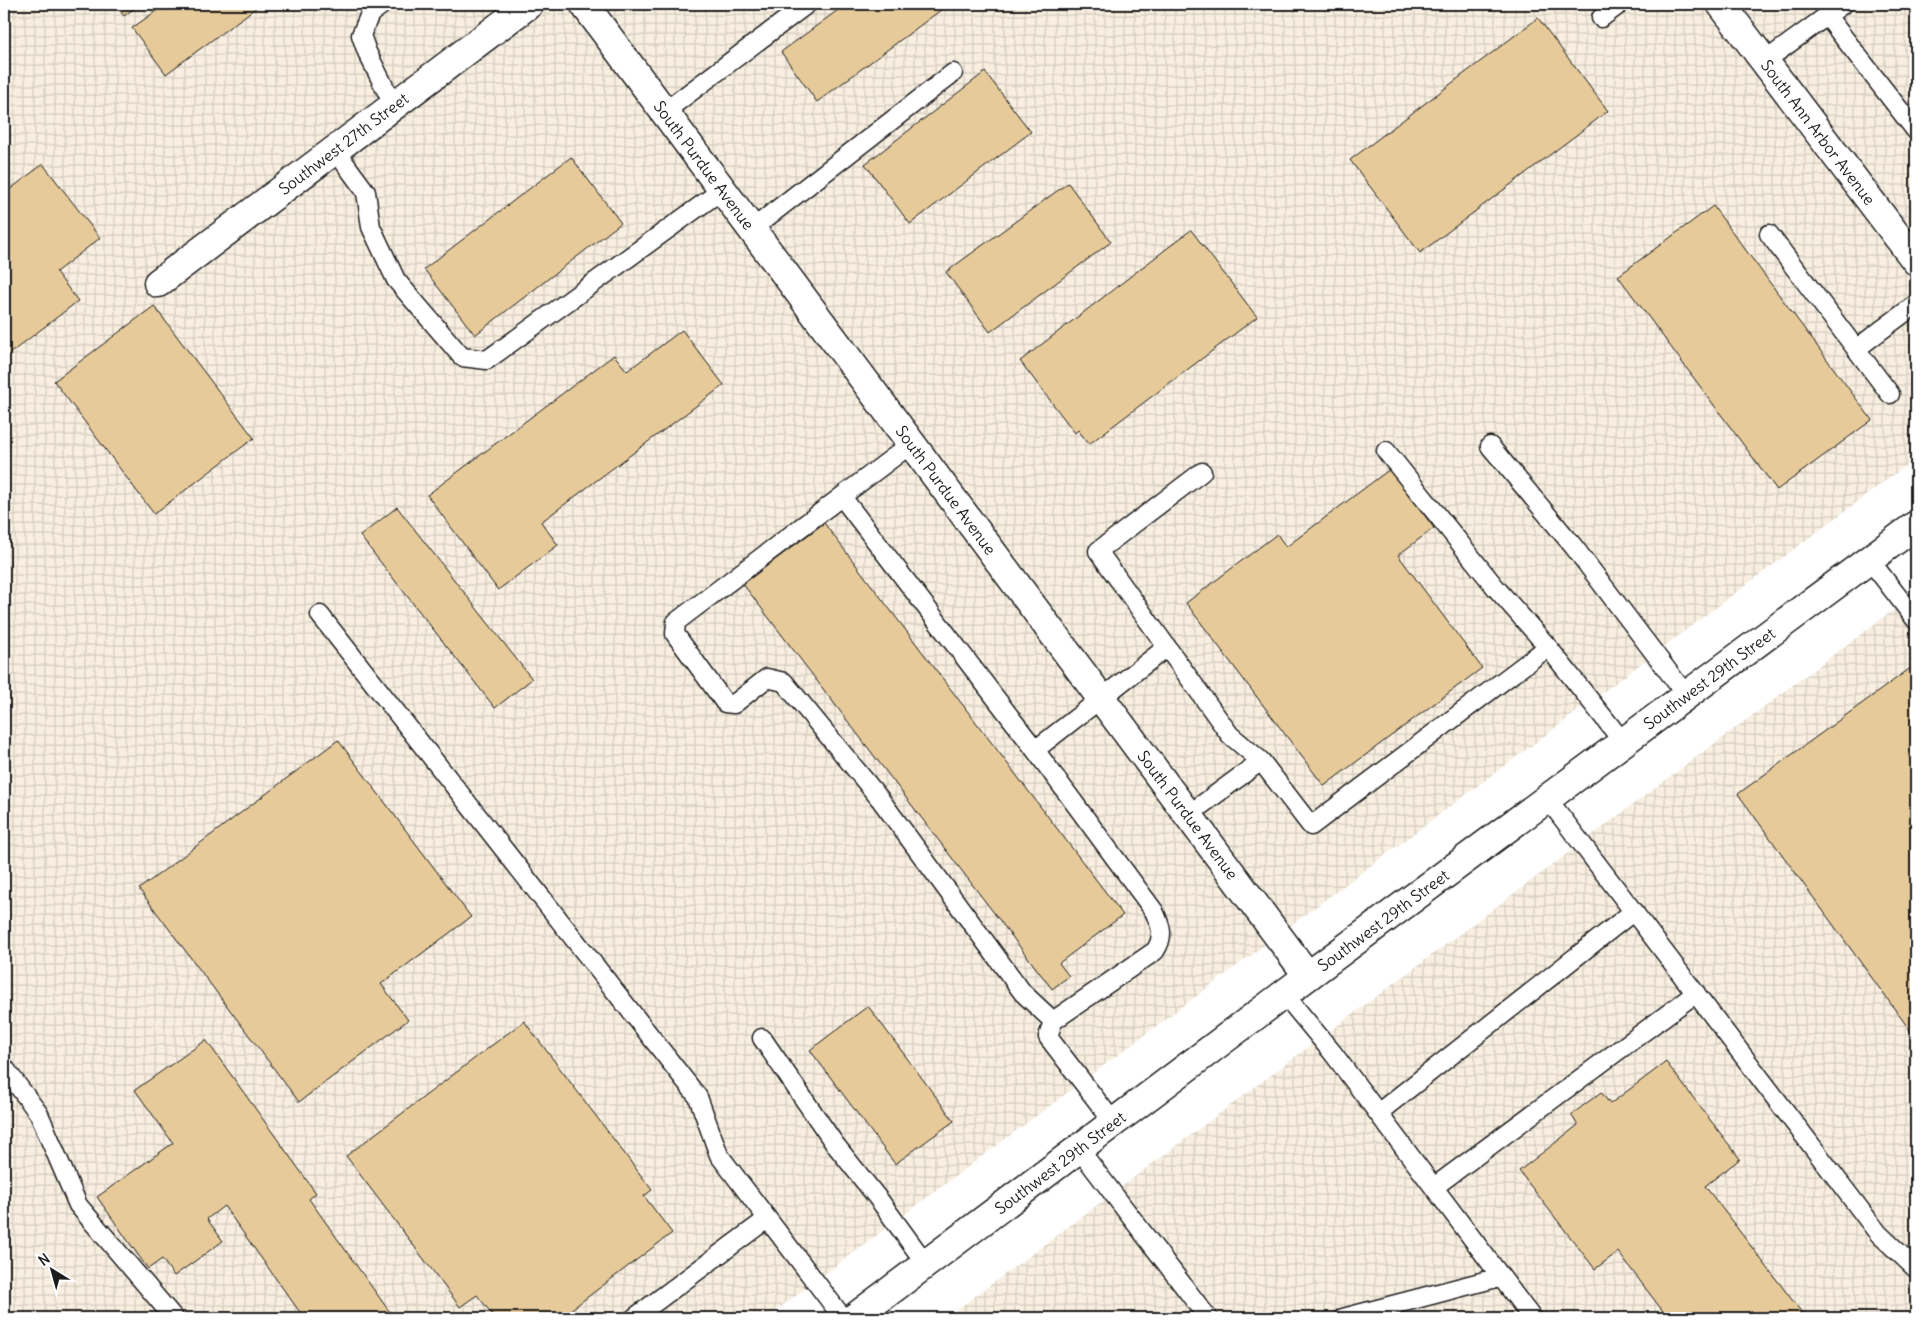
<svg xmlns="http://www.w3.org/2000/svg" width="1920" height="1322" font-family="Delius,sans-serif">
<style>
.industrial{fill:url(#industrial-grid)}
.building{fill:#e6ca9a;stroke:#1c1c1c}
.lines{fill:none;stroke-linecap:round;stroke-linejoin:round}
.service-casing{stroke:#1c1c1c;stroke-width:21}
.minor-casing{stroke:#1c1c1c;stroke-width:31}
.tertiary-casing{stroke:#1c1c1c;stroke-width:31}
.service{stroke:#fff;stroke-width:18}
.minor{stroke:#fff;stroke-width:28}
.tertiary{stroke:#fff;stroke-width:28}
.labels{text-anchor:middle;dominant-baseline:central;stroke-width:4;stroke-linejoin:round;paint-order:stroke}
.street-label{font-size:16px;fill:#1c1c1c;stroke:#fff}
</style>
<defs>
<pattern id="industrial-grid" width="8" height="8" patternUnits="userSpaceOnUse" patternTransform="scale(1.25)"><rect width="8" height="8" fill="#f8efe1"/><path d="M0 4h8M4 0v8" fill="none" stroke="#d4ccc0"/></pattern>
</defs>
<rect width="100%" height="100%" fill="#fff"/>
<filter id="ink" filterUnits="userSpaceOnUse"><feTurbulence type="fractalNoise" baseFrequency=".02" numOctaves="2"/><feDisplacementMap in="SourceGraphic" scale="10" xChannelSelector="R" yChannelSelector="G"/><feConvolveMatrix kernelMatrix="1 2 1 2 8 2 1 2 1" color-interpolation-filters="sRGB"/></filter>
<g filter="url(#ink)">
<path class="industrial" d="M4 4H1916V458L766 1318H4V137L12 130 4 119Z
M1916 593V1318H946Z"/>
<path class="building" d="M115 4H140L124 16Z
M166 4H261L166 74 132 28Z
M846 4H949L817 102 781 52Z
M1233 4H1244L1237 9Z
M1538 18 1608 111 1420 253 1350 160Z
M985 72 1031 132 910 224 865 164Z
M571 157 621 223 475 335 424 269Z
M43 164 100 238 56 272 78 301 4 358V194Z
M1068 183 1111 242 990 332 946 272Z
M1713 206 1872 420 1777 490 1618 276Z
M1191 230 1257 317 1089 444 1078 430 1075 433 1020 361Z
M154 306 254 438 154 514 54 381Z
M682 330 724 385 541 522 558 545 498 590 427 495 614 355 627 371Z
M1390 469 1434 528 1398 555 1482 668 1324 786 1186 603 1277 534 1286 547Z
M397 507 532 679 495 708 360 536Z
M824 523 1123 915 1059 963 1069 976 1052 989 743 584Z
M1916 664V1030L1912 1033 1738 794Z
M338 740 471 917 381 984 408 1020 299 1102 139 889Z
M868 1006 954 1121 895 1164 810 1050Z
M524 1021 652 1190 644 1196 672 1233 560 1318H495L477 1295 460 1307 346 1156Z
M206 1040 316 1193 309 1199 394 1318H304L224 1206 207 1219 223 1241 174 1276 162 1259 148 1269 97 1197 173 1143 135 1090Z
M1666 1062 1740 1159 1705 1186 1806 1318H1668L1618 1252 1595 1269 1519 1171 1578 1125 1571 1115 1601 1092 1610 1104Z"/>
<g class="lines">
<g class="service-casing">
<path id="service" d="M383 4 370 14 361 35 367 52 394 106
M1827 16 1916 131
M1601 18 1620 4
M1765 61 1843 4
M664 112 807 4
M335 150 366 192 371 227 396 280 462 357 487 360 722 190
M752 229 953 73
M1769 234 1856 349 1916 304
M1856 349 1890 394
M911 444 676 622 675 634 725 703 734 704 767 678 784 682 880 799 1023 993 1053 1021
M1490 446 1574 547 1686 695
M1386 451 1496 588 1548 647 1623 742
M1202 472 1098 551 1230 735 1261 761 1311 826 1548 647
M842 497 1030 743 1154 911C1161 926 1165 936 1155 951L1053 1021 1048 1037 1114 1123
M1869 559 1916 620
M320 615 698 1097 719 1155 843 1318
M1035 750 1167 647
M1547 798 1878 1233 1916 1269
M1188 815 1261 761
M1284 994 1332 1052 1532 1318
M762 1038 834 1143 880 1201 926 1264
M4 1067 39 1114 78 1205 174 1318
M1378 1113 1634 911
M1079 1149 1208 1318
M1434 1187 1696 993
M634 1318 767 1219
M1343 1318 1500 1277"/>
</g>
<g class="minor-casing">
<g id="minor">
<path id="s1" d="M584 4 1308 976"/>
<path id="s2" d="M1721 4 1916 261"/>
<path id="s3" d="M158 283 529 4"/>
</g>
</g>
<g class="tertiary-casing">
<g id="tertiary">
<path id="s4" d="M854 1318 1308 976 1916 525"/>
</g>
</g>
<use href="#service" class="service"/>
<use href="#minor" class="minor"/>
<use href="#tertiary" class="tertiary"/>
</g>
</g>
<g class="labels">
<g class="street-label">
<text stroke="none"><textPath href="#s2" startOffset="161">South Ann Arbor Avenue</textPath></text>
<text stroke="none"><textPath href="#s3" startOffset="232">Southwest 27th Street</textPath></text>
<text stroke="none"><textPath href="#s1" startOffset="201">South Purdue Avenue</textPath></text>
<text stroke="none"><textPath href="#s1" startOffset="606">South Purdue Avenue</textPath></text>
<text stroke="none"><textPath href="#s4" startOffset="1068">Southwest 29th Street</textPath></text>
<text stroke="none"><textPath href="#s1" startOffset="1011">South Purdue Avenue</textPath></text>
<text stroke="none"><textPath href="#s4" startOffset="662">Southwest 29th Street</textPath></text>
<text stroke="none"><textPath href="#s4" startOffset="258">Southwest 29th Street</textPath></text>
</g>
</g>
<rect width="1920" height="1322" fill="none" stroke="#fff" stroke-width="20"/>
<rect x="10" y="10" width="1900" height="1302" fill="none" stroke="#1c1c1c" stroke-width="2" filter="url(#ink)"/>
<g transform="translate(52 1270) rotate(323)" stroke="#ffffff" stroke-width="4" paint-order="stroke">
<path d="M0-4L9 19L0 12L-9 19Z" fill="#1c1c1c"/>
<text y="-8" font-size="14" font-weight="bold" text-anchor="middle" fill="#1c1c1c">N</text>
</g>
</svg>
